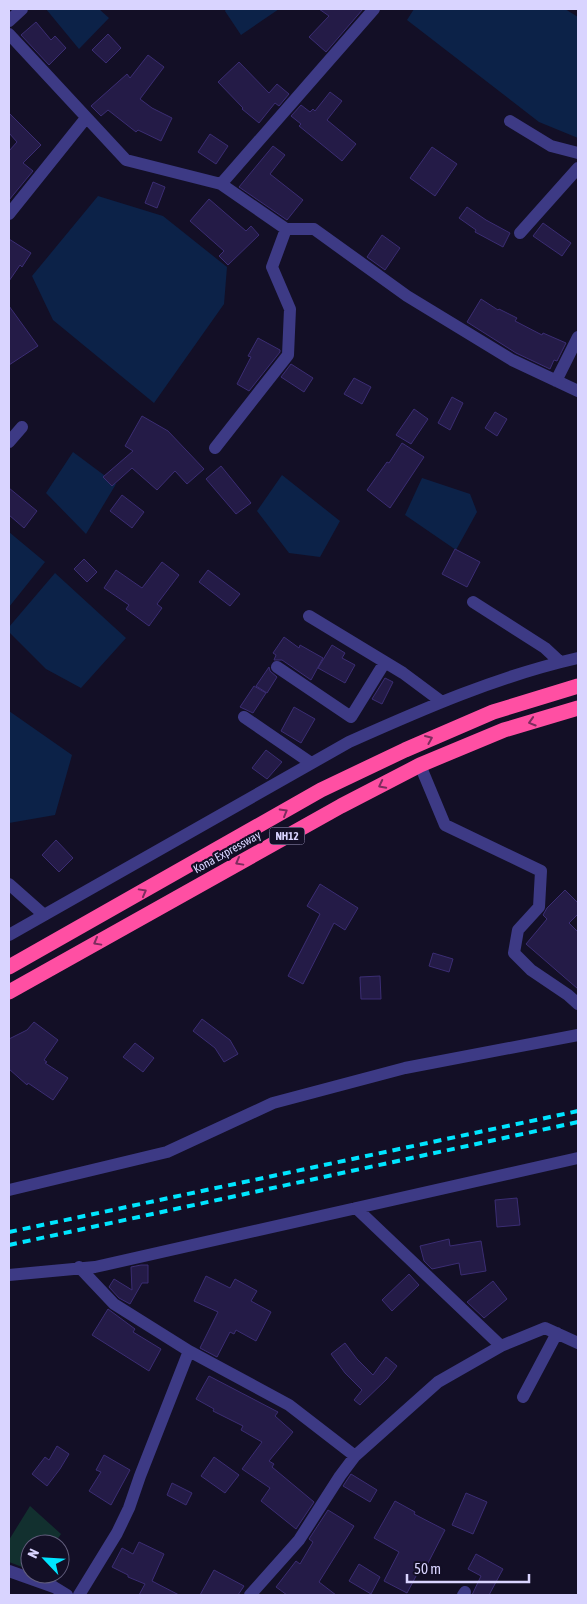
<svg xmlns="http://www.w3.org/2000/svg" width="587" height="1604" font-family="'Asap Condensed',sans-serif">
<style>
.green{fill:#12302f}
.water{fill:#0c2248}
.building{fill:#241b47;stroke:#3b2d73}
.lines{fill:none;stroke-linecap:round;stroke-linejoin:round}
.street{stroke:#3d3a85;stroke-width:12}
.highway{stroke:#ff4fa3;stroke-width:15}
.rail{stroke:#00e5ff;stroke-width:4;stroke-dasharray:8 6;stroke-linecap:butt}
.oneway{stroke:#7d2c5e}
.labels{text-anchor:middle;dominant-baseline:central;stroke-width:4.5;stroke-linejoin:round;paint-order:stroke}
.shield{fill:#130f26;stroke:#9e99be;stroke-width:1}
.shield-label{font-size:11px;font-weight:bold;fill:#d9d4ff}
.street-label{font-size:12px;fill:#d9d4ff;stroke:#130f26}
</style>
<rect width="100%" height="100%" fill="#130f26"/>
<path class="green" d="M30 1506 61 1534 54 1544H30V1570L9 1562V1540Z"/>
<path class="water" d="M46 9H99L109 18 79 49Z
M226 9H279L241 35 225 11Z
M414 9H565L578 17V138L539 122 407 20Z
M98 196 163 216 227 267 224 304 154 403 53 320 32 276Z
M73 452 116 484 86 534 46 493Z
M282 475 340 521 320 557 289 553 257 511Z
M422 478 470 494 477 512 456 550 405 515Z
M9 532 45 562 9 607Z
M55 573 126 638 81 688 46 669 9 632V627Z
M9 711 72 755 55 815 9 823Z"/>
<path class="building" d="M319 9H363L326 52 309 37 329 16Z
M36 22 51 40 55 36 66 48 49 65 21 35Z
M108 34 121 48 106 63 92 50Z
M148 55 164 67 140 99 152 108 172 118 161 141 138 130 136 132 108 110 101 116 91 106 127 74 130 78Z
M239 62 269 93 277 84 289 94 279 106 275 103 259 123 242 109 243 108 218 82Z
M330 92 342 101 327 120 356 144 342 161 299 126 301 124 291 116 301 105 310 112 313 109 315 111Z
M9 113 41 145 23 163 33 171 9 200V151L17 142 9 133Z
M210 134 228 146 216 164 198 152Z
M273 146 285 155 270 174 303 200 287 220 239 187Z
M432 147 457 164 435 196 410 178Z
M153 182 165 187 157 208 145 203Z
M209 199 246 231 251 226 259 235 228 265 219 256 224 251 190 221Z
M467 207 486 220 510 233 503 247 475 232 476 230 459 218Z
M543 223 571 243 562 256 533 236Z
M382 235 400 248 385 270 367 257Z
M9 239 31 253 22 267 20 265 9 281Z
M481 299 498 310 499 309 517 318 515 321 542 335 543 333 566 343 557 361 554 360 550 369 516 353 467 322Z
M9 306 38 346 9 365Z
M258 338 280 350V352L249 391 237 384 251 357 248 356Z
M291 364 313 378 304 392 281 377Z
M354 378 371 387 362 404 344 394Z
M452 397 463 403 450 430 438 423Z
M414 409 428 419 411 444 396 435Z
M495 412 507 419 497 436 485 428Z
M142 416 168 431 204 469 187 484 175 471 157 490 132 468 112 486 103 477 133 451 125 446Z
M402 443 424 457 390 508 367 490 387 462 389 463Z
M221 466 251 503 236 514 206 479Z
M9 488 37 511 24 528 9 515Z
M122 495 144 512 132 528 110 511Z
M455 549 480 562 467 587 442 574Z
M84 559 97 572 87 582 74 569Z
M162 562 179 575 157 604 162 608 149 626 126 609 129 605 104 588 116 570 142 588Z
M208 570 240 594 230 606 199 582Z
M284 637 299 648 300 645 323 658 311 680 282 660H274L276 655 273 653Z
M332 645 345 653 342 658 355 665 345 683 318 668Z
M269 667 270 671 277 677 267 693 256 686Z
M385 678 393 682 382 704 372 699Z
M254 686 266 693 253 713 240 707Z
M294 707 315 719 301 743 281 731Z
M266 750 282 762 267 779 252 768Z
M56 840 73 858 59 872 42 855Z
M320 884 358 908 345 930 334 923 303 984 288 976 320 914 307 906Z
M565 890 578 903V914L569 923 578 932V989L526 944 547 919 543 915 547 908Z
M433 953 453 959 449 972 429 966Z
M380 976 381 999H361L360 977Z
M202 1019 230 1040 238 1054 224 1062 215 1048 193 1031Z
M34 1022 58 1040 44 1060 47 1062 45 1063 68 1078 53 1100 28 1083 27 1085 9 1069V1039L27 1030Z
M135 1043 154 1058 143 1072 123 1057Z
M517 1198 520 1225 497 1227 495 1200Z
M449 1239 450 1246 481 1241 486 1271 461 1275 459 1263 432 1269 424 1261 420 1246Z
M141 1265H148V1283H142L130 1304 119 1298 109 1287 114 1279 132 1290 131 1267Z
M409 1274 419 1285 392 1311 382 1300Z
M206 1276 230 1288 235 1279 257 1291 251 1301 271 1312 256 1341 236 1330 234 1334 230 1332 217 1357 200 1348 218 1312 194 1301Z
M493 1281 507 1299 484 1318 467 1302Z
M108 1309 135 1329 133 1332 161 1349 149 1371 92 1335Z
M345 1343 357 1359 373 1375 386 1357 397 1366 387 1379 360 1405 354 1400 362 1390 345 1373 331 1354Z
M209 1376 278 1412 275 1416 293 1432 269 1461 274 1464 272 1467 314 1502 296 1529 261 1501 270 1488 242 1469 262 1442 241 1430 243 1426 213 1411 214 1409 196 1399Z
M57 1446 69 1454 60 1469 47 1486 32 1474 45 1457 49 1460Z
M104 1455 130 1470 111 1505 89 1491 101 1472 96 1470Z
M214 1457 239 1475 225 1493 201 1476Z
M351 1474 377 1490 370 1502 343 1486Z
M172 1483 192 1493 186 1505 167 1495Z
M466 1493 487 1502 473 1534 452 1525Z
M395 1501 415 1512 414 1514 445 1530 427 1565 423 1563 407 1593 384 1581 399 1552 374 1538Z
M328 1510 354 1526 319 1582 336 1595H287L276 1587 296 1561 300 1564 313 1542 309 1539Z
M139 1542 164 1554 152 1581 179 1595H139L145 1584 128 1577V1575L112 1567 122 1548 133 1554Z
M476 1554 503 1569 489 1595H472L481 1576 468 1569Z
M359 1564 380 1577 371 1594 349 1581Z
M214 1570 244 1586 238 1595H200Z"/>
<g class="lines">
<path class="street" d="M9 21 22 9
M9 34 126 160 221 184 374 9
M510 121 551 146 578 153
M221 184 286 229H314L407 296 512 360 578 391
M9 214 86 118
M520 233 578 168
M556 381 578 337
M9 442 22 427
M215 448 288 355 290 309 272 267 286 229
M473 602 545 648 560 662
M309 616 403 673 442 702
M277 667 351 717 385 662
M244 717 311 763
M420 765 445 825 541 871 539 907 518 930 514 953 531 970 568 995 578 1004
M9 884 44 915
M9 935 349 742C423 709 498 676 578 658
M9 1190 167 1152 273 1103 405 1068 578 1035
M356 1208 501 1346
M79 1267 114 1304 189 1351
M9 1275 95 1267 578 1158
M523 1397 557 1333
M9 1571 54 1587 67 1595
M79 1595 117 1533 129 1508 140 1476 189 1351 289 1405 355 1456
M250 1595 299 1540 340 1476 355 1456 438 1382 501 1346 545 1328 578 1343
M463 1595 465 1592"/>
<path class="highway" d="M9 967 321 790 405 750 493 712 578 686
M9 992 341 806 420 765 504 730 578 708"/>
<path class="rail" d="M9 1232 578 1111
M9 1245 578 1122"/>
</g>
<defs><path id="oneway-chevron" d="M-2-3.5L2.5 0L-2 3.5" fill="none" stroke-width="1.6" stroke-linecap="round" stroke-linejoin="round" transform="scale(1.25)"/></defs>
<g class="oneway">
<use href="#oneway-chevron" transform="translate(532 722) rotate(163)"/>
<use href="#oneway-chevron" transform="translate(429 739) rotate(-23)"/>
<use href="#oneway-chevron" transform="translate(382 785) rotate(153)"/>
<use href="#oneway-chevron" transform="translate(284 812) rotate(-30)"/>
<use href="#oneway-chevron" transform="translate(239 862) rotate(151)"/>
<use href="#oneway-chevron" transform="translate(143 892) rotate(-29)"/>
<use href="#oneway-chevron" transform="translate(97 942) rotate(151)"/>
</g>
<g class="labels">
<rect class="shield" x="269.5" y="827.5" width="35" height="17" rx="4"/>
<g class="shield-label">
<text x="287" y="836">NH12</text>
</g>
<g class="street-label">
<text transform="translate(227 852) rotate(-29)">Kona Expressway</text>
</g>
</g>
<rect width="587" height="1604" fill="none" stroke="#d9d4ff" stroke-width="20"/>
<g transform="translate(45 1559) rotate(295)"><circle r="24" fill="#130f26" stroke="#625e7d"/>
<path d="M0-4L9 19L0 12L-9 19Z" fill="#00e5ff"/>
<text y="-8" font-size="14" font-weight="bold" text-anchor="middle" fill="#d9d4ff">N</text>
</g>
<path d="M407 1574v8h122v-8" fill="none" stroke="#d9d4ff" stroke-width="2.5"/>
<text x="414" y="1574" font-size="15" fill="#d9d4ff" stroke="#130f26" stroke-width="4" paint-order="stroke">50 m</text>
</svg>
